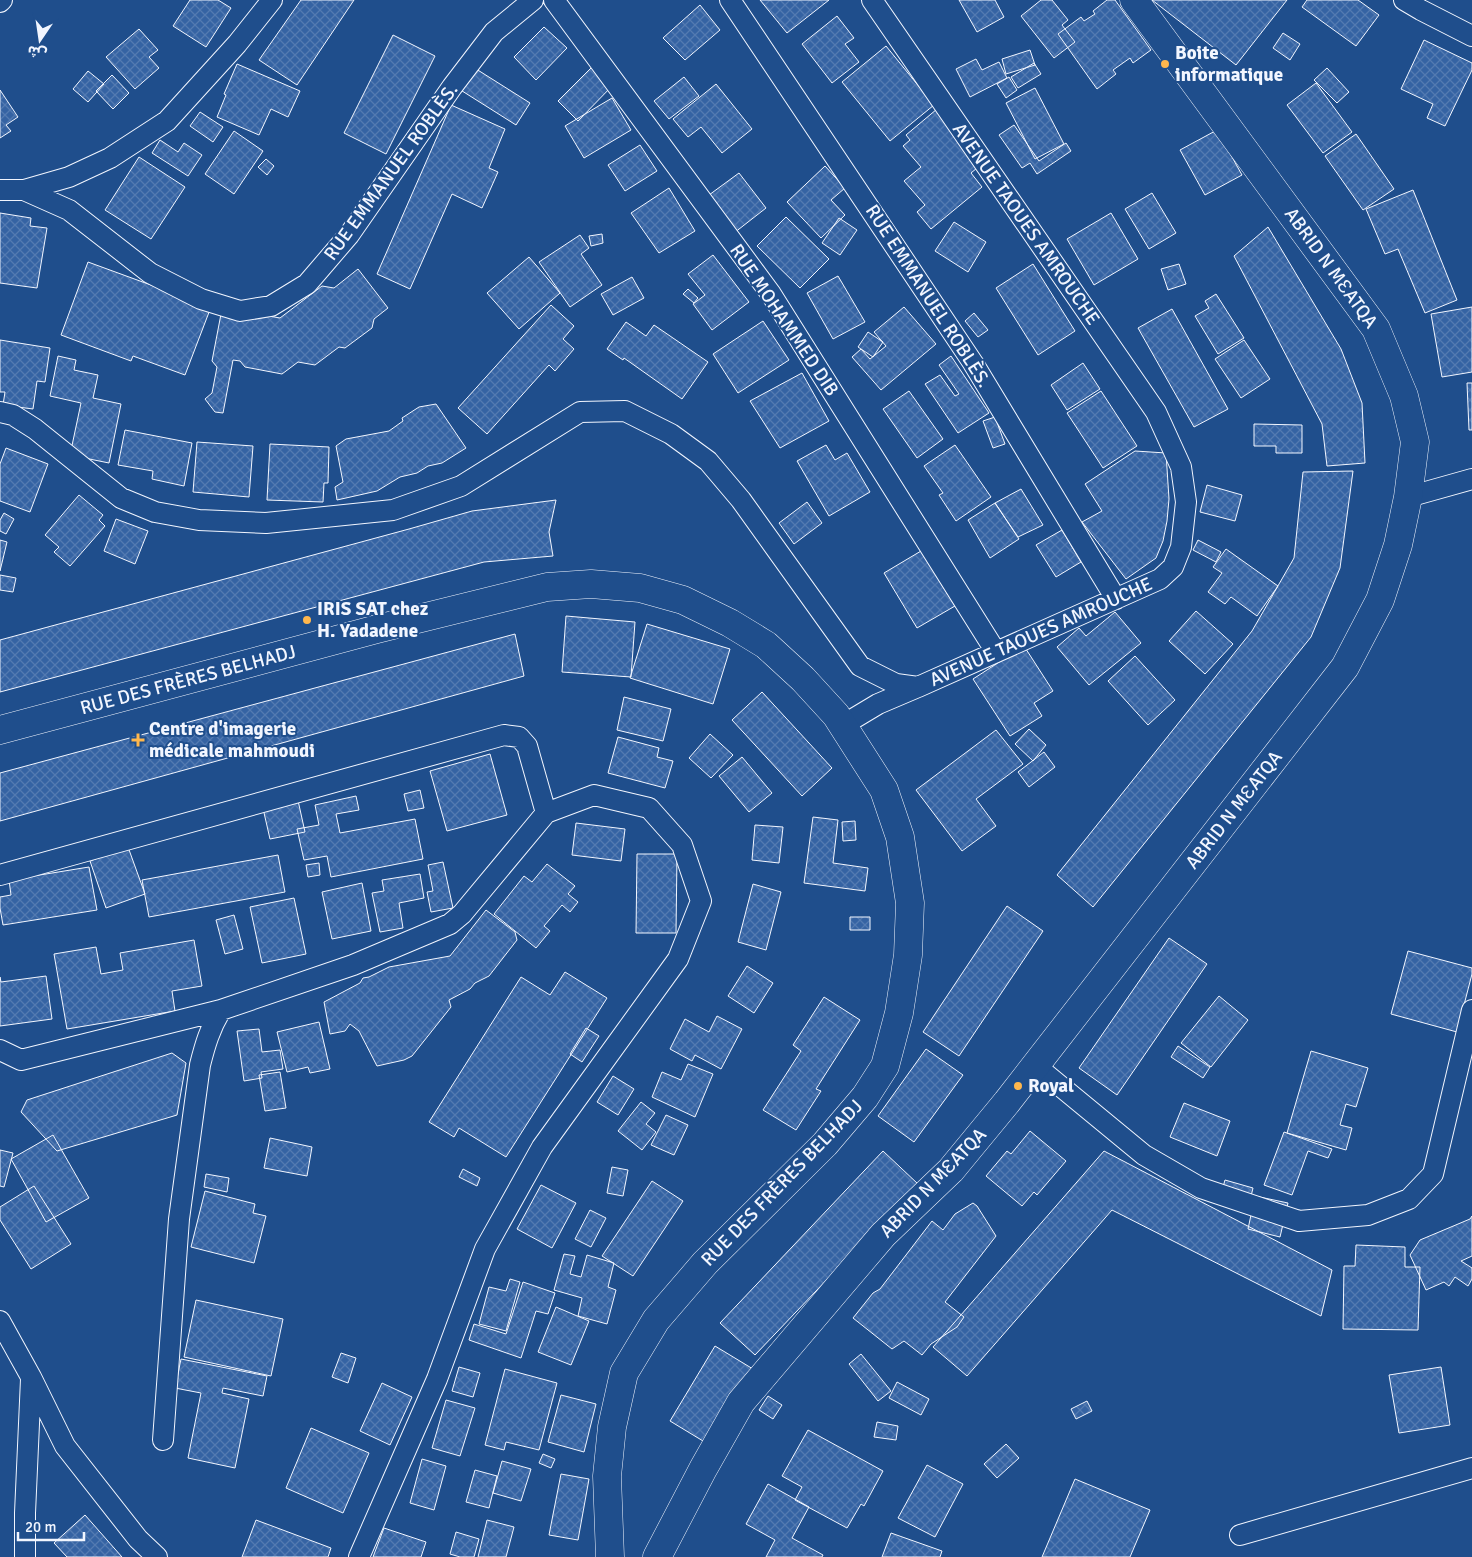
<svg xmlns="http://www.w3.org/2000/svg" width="1472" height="1557" font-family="Signika,'Noto Sans Arabic',sans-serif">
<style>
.building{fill:url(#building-cross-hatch);stroke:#f2f6ff}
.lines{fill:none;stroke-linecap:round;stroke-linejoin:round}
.street-casing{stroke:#f2f6ff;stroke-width:22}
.secondary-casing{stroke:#f2f6ff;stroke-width:29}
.street{stroke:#1f4e8c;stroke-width:20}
.secondary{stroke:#1f4e8c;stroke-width:28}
.poi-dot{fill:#ffb74d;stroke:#1f4e8c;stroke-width:2}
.labels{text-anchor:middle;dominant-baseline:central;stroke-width:4;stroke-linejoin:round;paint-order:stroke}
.poi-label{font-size:19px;font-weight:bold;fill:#f2f6ff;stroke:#1f4e8c;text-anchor:start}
.street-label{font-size:19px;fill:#f2f6ff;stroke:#1f4e8c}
</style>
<defs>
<pattern id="building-cross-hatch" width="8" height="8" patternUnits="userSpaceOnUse" patternTransform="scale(1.25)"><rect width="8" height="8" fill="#3563a3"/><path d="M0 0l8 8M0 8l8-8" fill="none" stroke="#537ab1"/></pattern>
</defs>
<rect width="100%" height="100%" fill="#1f4e8c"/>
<path class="building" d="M190 0H218L231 8 206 47 173 26Z
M301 0H354L297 85 259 60Z
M760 0H829L787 33Z
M959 0H995L1004 17 977 32Z
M1041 0H1052L1068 20 1062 25 1075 42 1054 58 1021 16Z
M1107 0H1115L1151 50 1133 63 1130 58 1113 70 1116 74 1097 89 1058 34 1081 17 1084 21 1095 14 1093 11Z
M1152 0H1287L1236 65Z
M1307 0H1358L1379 15 1356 46 1302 7Z
M700 5 720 30 685 60 663 38Z
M837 16 854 38 845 44 859 62 832 83 802 44Z
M544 27 567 48 536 80 514 57Z
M139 29 158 50 149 57 159 68 135 89 106 57Z
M1283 33 1300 44 1290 60 1273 48Z
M393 35 435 56 386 154 344 133Z
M1424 40 1472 63V70L1445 126 1427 118 1433 104 1401 89Z
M886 46 934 105 890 141 842 82Z
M1030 50 1035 65 1006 74 1002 59Z
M976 59 982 70 999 62 1007 78 970 97 956 69Z
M1034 63 1041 74 1018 88 1011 77Z
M237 64 300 91 288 117 271 109 259 135 217 117 226 95 224 94Z
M595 64 615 83 578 121 558 101Z
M473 67 530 103 516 125 459 89Z
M1327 68 1349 92 1337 103 1314 80Z
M88 71 104 84 88 102 73 89Z
M112 75 129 93 113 109 96 91Z
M684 77 699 96 669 119 654 101Z
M1009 77 1017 90 1006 98 997 84Z
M1316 83 1352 132 1323 153 1287 105Z
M716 84 752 129 722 153 701 127 688 137 673 119Z
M1035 88 1064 144 1035 159 1006 103Z
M0 90 18 117 6 125 11 131 0 138Z
M612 98 631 130 584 158 565 126Z
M451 105 505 129 489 168 498 172 482 208 452 194 410 289 377 274Z
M937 109 983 163 971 173 982 187 931 229 917 212 925 205 904 181 921 167 903 146 910 140 906 135Z
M200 112 223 127 213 142 190 126Z
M1014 125 1039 161 1066 143 1071 151 1037 174 1030 163 1022 168 999 135Z
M1217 130 1242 175 1205 195 1180 150Z
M234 131 263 151 234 194 205 174Z
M1356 134 1394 189 1363 210 1325 156Z
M160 140 178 152 184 143 202 155 188 176 152 153Z
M640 145 657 171 625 191 608 165Z
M139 157 185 187 151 239 105 210Z
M266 159 274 166 267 175 258 167Z
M825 166 845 188 831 200 845 215 821 238 787 202Z
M739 173 766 208 734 233 709 195Z
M669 188 695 231 659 253 631 213Z
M1413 190 1457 300 1425 313 1398 249 1385 254 1366 209Z
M1152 193 1176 233 1149 249 1125 209Z
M0 213 31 218 30 226 47 228 37 288 0 283Z
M1111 213 1138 259 1094 285 1067 239Z
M786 217 829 259 800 288 757 246Z
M839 218 857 230 840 255 822 243Z
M954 222 986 242 968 272 935 251Z
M1268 227 1341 349 1362 403 1365 463 1327 466 1322 424 1234 256Z
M602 234 603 243 591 246 589 236Z
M580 235 589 248 581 254 602 285 570 307 539 262Z
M713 255 749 302 712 330 693 304 705 295 688 274Z
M529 257 560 293 519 329 487 293Z
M88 262 211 307 185 375 133 356 131 361 61 335Z
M1033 264 1075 331 1038 355 996 288Z
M1179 264 1186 284 1168 290 1161 269Z
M358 269 388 308 374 319 372 328 345 348 339 347 315 365 298 362 282 374 245 367 240 361 233 360 223 413 215 412 205 399 212 393 217 367 212 361 221 314 246 312 280 318 322 286 334 288Z
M838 276 865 322 833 339 807 293Z
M632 277 644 298 613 315 601 294Z
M688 289 698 298 694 303 683 294Z
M1216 294 1244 338 1218 354 1195 316 1209 308 1205 301Z
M551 305 574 326 563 339 574 349 555 371 549 365 487 434 458 408Z
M904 307 936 344 881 390 852 357 861 349 870 359 886 346 874 332Z
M1472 307V372L1442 377 1431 314Z
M1172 309 1228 409 1194 427 1138 328Z
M974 313 988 330 978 337 965 321Z
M763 321 789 360 738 393 713 354Z
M626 322 646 336 654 325 708 362 682 399 624 358 623 360 607 349Z
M868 332 883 342 873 357 858 347Z
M0 340 50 348 45 382 37 381 33 409 3 405 5 392H0Z
M1244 340 1270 379 1241 398 1215 359Z
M58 356 76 360 74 370 98 375 93 398 121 404 109 463 70 455 81 403 50 396Z
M951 356 989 413 958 433 925 384 940 375 955 396 959 394 939 365Z
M1083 363 1100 389 1067 410 1051 385Z
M802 373 829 421 780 448 750 401Z
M1467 383H1472V430H1469Z
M909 391 943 439 917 458 883 409Z
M1101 391 1137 446 1103 468 1067 413Z
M436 404 466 448 442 463 428 466 417 473 400 477 377 491 337 500 335 487 343 482 336 446 346 439 389 431 403 421 402 418 419 407Z
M995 417 1005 444 993 448 983 421Z
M1254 424 1302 425V453H1276V446H1254Z
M125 430 192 443 184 486 152 479 153 471 118 465Z
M197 442 253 446 249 497 193 492Z
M270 444 329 447 328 483H324L323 502 267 500Z
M826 445 835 460 847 453 870 492 829 516 797 461Z
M955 445 991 497 956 521 939 495 943 493 924 466Z
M6 448 48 464 30 512 0 501V464Z
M1135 451 1166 453 1169 499 1167 521 1163 541 1156 558 1126 579 1082 522 1102 511 1085 484Z
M1353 471 1340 568 1311 637 1093 907 1057 875 1252 631 1294 558 1303 472Z
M1207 485 1242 495 1235 521 1200 512Z
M1021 489 1043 525 1018 537 995 503Z
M79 495 103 515 99 520 105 526 70 566 54 552 59 547 45 535Z
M556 500 549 532 553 556 484 562 0 692V640L409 529 472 511Z
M807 502 822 523 794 544 779 523Z
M995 503 1019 539 990 558 968 520Z
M4 513 14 519 6 534 0 531V520Z
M116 519 148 531 135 564 104 551Z
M1062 530 1081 562 1056 577 1036 545Z
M0 540 7 542 0 571Z
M1198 540 1221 552 1216 562 1193 550Z
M1226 549 1278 586 1257 616 1231 597 1225 604 1208 592 1222 573 1213 567Z
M921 551 955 606 917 628 884 573Z
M0 575 16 578 13 592 0 590Z
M1196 611 1233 644 1205 674 1169 641Z
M1115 612 1141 643 1089 685 1057 647 1079 628 1086 636Z
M566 616 635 622 631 677 562 672Z
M647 624 730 649 713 704 630 678Z
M515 634 524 676 0 821V773Z
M1024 646 1053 691 1034 703 1042 716 1010 736 973 679Z
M1135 656 1175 700 1148 725 1108 681Z
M762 692 832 768 802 796 732 720Z
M624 697 671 709 663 741 617 730Z
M1029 729 1046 745 1033 761 1015 744Z
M996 730 1023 764 976 799 996 826 962 851 916 790Z
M710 734 733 755 711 778 689 758Z
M618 737 659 748 657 757 673 761 665 788 608 773Z
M1044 752 1055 767 1029 787 1018 772Z
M490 754 507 815 447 831 430 771Z
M742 757 772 793 749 812 719 776Z
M420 790 424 808 408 811 404 794Z
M297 796 305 832 270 839 262 804Z
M356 796 359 810 336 814 340 833 415 819 423 859 331 877 327 856 304 860 297 829 319 825 315 805Z
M813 817 838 820 833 863 868 868 865 891 804 883Z
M855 821 856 840 843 841 842 822Z
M576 823 625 829 621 861 572 855Z
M755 825 783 827 779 863 752 860Z
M128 847 145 894 106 908 90 861Z
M637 854H677L676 933H636Z
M278 855 285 892 149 917 142 880Z
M443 862 453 908 431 912 427 892 433 891 428 865Z
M319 863 320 875 308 877 306 865Z
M547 864 575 886 568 894 578 902 570 912 562 905 544 926 550 931 536 948 494 914 524 876 532 882Z
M89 867 97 910 3 925 0 908V897L11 895 9 880Z
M420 874 424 898 399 903 403 928 380 932 372 893 384 891 382 880Z
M362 883 371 931 332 939 322 892Z
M753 884 781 892 766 950 738 942Z
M294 898 306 954 262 963 250 907Z
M1007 906 1043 931 959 1056 923 1032Z
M486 910 515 932 517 940 489 976 475 983 470 989 449 1000 451 1007 412 1056 404 1060 377 1066 359 1031 350 1024 345 1031 330 1034 324 1002 326 1001 360 983 363 978 369 977 389 967 450 956Z
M234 915 243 949 225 954 216 920Z
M850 917H870V930H850Z
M1169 938 1207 964 1117 1095 1079 1068Z
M194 940 202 986 172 991 175 1011 67 1029 54 954 96 947 101 974 123 970 120 953Z
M1408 951 1472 968V974L1457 1032 1391 1014Z
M747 966 773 983 754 1013 728 996Z
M565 972 607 998 506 1157 459 1128 454 1137 429 1122 521 977 550 995Z
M46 976 52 1019 0 1026V977L1 982Z
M1219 996 1248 1020 1211 1067 1181 1043Z
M824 997 860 1020 816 1089 821 1091 796 1130 763 1110 801 1051 793 1045Z
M717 1016 742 1029 721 1069 695 1055 692 1061 670 1049 685 1019 709 1032Z
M319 1022 330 1069 310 1073 308 1067 287 1072 277 1032Z
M586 1028 599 1036 582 1062 570 1054Z
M259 1029 262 1052 280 1050 283 1069 261 1072 262 1078 244 1081 237 1031Z
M1178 1046 1210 1067 1203 1078 1171 1057Z
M926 1049 963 1075 914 1142 878 1116Z
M1311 1051 1368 1068 1356 1107 1346 1104 1340 1125 1352 1128 1346 1150 1287 1133Z
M172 1053 186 1063 177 1115 57 1151 21 1112 27 1100Z
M688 1064 713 1074 695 1117 652 1097 662 1072 681 1080Z
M280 1072 286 1108 265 1111 259 1075Z
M613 1076 634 1089 618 1115 597 1102Z
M641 1102 655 1113 646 1124 656 1132 642 1150 618 1131Z
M1184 1103 1230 1121 1217 1156 1170 1137Z
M666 1115 688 1125 674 1155 651 1145Z
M1030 1131 1066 1161 1037 1195 1034 1192 1022 1206 986 1176 1007 1151 1011 1154Z
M1284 1132 1332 1149 1328 1158 1308 1151 1292 1195 1264 1185Z
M53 1135 89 1198 46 1222 11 1159Z
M270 1138 312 1147 307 1176 264 1168Z
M0 1150 13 1153 4 1187 0 1186Z
M883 1151 918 1184 755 1355 720 1323Z
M1104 1151 1332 1270 1321 1316 1112 1210 967 1376 933 1347Z
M612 1167 628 1170 623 1196 607 1193Z
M463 1169 480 1178 477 1186 459 1177Z
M206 1174 229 1178 227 1192 204 1187Z
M1225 1180 1253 1188 1248 1209 1219 1201Z
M652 1181 683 1201 633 1276 602 1256Z
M541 1185 576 1203 552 1248 517 1229Z
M34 1186 71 1244 31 1269 0 1220V1207Z
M205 1191 255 1204 253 1213 266 1216 254 1263 191 1247Z
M1255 1196 1288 1203 1280 1237 1248 1229Z
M973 1203 977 1206 996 1236 945 1302 964 1317 957 1327 931 1344 922 1355 904 1341 892 1349 853 1318 873 1293 880 1289 932 1221 943 1230 955 1214Z
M590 1210 606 1218 591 1247 575 1239Z
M1472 1216V1256L1461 1261 1472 1268V1279L1468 1286 1455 1277 1449 1286 1444 1282 1426 1290 1410 1255 1420 1240 1470 1219Z
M1356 1245 1405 1247V1267H1420L1418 1330 1343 1329 1344 1266H1355Z
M564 1254 575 1256 570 1274 581 1277 587 1255 614 1263 608 1287 616 1290 607 1324 578 1316 582 1298 554 1290Z
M510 1279 520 1282 506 1331 479 1324 489 1287 506 1291Z
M523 1282 555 1293 548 1314 536 1311 521 1358 469 1340 474 1324 506 1334Z
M196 1300 283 1319 271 1376 184 1357Z
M556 1307 589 1321 571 1365 538 1352Z
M715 1346 753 1369 708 1444 670 1421Z
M341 1353 356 1358 348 1383 332 1377Z
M861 1354 891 1391 878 1401 849 1364Z
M181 1359 267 1376 263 1396 223 1388 222 1393 249 1399 235 1468 188 1458 201 1393 175 1388Z
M459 1367 480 1373 473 1397 452 1391Z
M1441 1367 1450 1425 1399 1433 1389 1375Z
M505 1369 557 1383 539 1450 506 1442 504 1450 485 1445Z
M897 1382 929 1399 921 1415 889 1398Z
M382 1383 412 1397 390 1445 360 1431Z
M561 1395 596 1404 584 1452 548 1442Z
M768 1396 782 1405 773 1419 759 1410Z
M446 1400 475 1408 460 1456 432 1448Z
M1087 1401 1092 1411 1076 1419 1071 1409Z
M877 1422 898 1426 896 1440 874 1437Z
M311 1428 369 1453 343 1513 286 1488Z
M808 1430 883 1471 864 1506 861 1504 847 1528 795 1500 802 1487 782 1476Z
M1006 1444 1019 1458 997 1478 984 1464Z
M543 1454 555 1459 551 1468 539 1463Z
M422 1459 446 1466 434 1510 410 1503Z
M502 1461 531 1469 521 1501 493 1493Z
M927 1465 963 1484 935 1537 898 1518Z
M475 1470 497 1476 489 1508 466 1502Z
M561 1474 589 1479 578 1540 549 1535Z
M1075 1479 1150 1510 1130 1557H1042Z
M768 1484 809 1507 792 1538 823 1555 822 1557H766L775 1540 746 1524Z
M85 1515 122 1557H67L54 1543Z
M256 1520 331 1548 328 1557H242Z
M487 1520 514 1527 506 1557H478Z
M384 1528 426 1542 421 1557H373Z
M456 1532 479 1539 474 1557H460L450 1554Z
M891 1533 942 1551 940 1557H882Z"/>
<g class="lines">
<g class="street-casing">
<path id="street" d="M554 0 771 294 996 652
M730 0 973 363 1116 599
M1404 0 1421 10 1472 36
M0 2 2 0
M0 190H24L69 177 110 158 167 121 237 44 272 0
M24 190 69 210 150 273 201 299 240 311 271 306 307 284 349 235 452 87 494 32 533 0
M0 412 13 415 35 429 121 498 155 512 199 520 266 523 393 510 461 486 580 412 625 411 671 434 708 461 741 500 860 666 896 684 918 687 1160 579 1173 567 1181 547 1186 502 1181 467 1156 412 872 0
M1408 497 1472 479
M843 725 878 704 918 687
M0 875 504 735 519 737 527 746 546 813
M0 1050 21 1060 221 1010 353 965 450 924 462 914 546 813 594 795 649 808 682 845 701 901 678 959 542 1147 485 1249 437 1379 359 1557
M1036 1066 1144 1155 1201 1188 1299 1221 1368 1215 1409 1199 1433 1174 1472 1010
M0 1321 31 1377 65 1446 138 1539 157 1557
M163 1440 179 1219 200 1065C205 1045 210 1028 221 1010
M1240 1535 1472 1468
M25 1557V1513L31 1379"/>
</g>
<g class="secondary-casing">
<path id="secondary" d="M0 730 377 629 547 587 591 584 640 588 683 600 730 623 766 645 803 679 836 715 884 790 900 837 910 903 908 955 899 1013 885 1066 865 1097 825 1144 705 1263 656 1320 624 1373 612 1427 607 1476 610 1557
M657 1557 703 1469 741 1402 883 1235 951 1170 1007 1102 1345 667 1380 600 1398 545 1408 497 1415 442 1404 396 1376 329 1134 0"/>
</g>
<use href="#street" class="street"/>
<use href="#secondary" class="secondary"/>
</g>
<g class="poi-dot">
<circle cx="1165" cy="64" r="5"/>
<circle cx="307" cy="620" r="5"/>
<path d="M135.5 732.5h5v5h5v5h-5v5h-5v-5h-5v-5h5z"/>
<circle cx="1018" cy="1086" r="5"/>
</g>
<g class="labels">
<g class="poi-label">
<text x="1175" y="53">Boite<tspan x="1175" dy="22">informatique</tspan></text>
<text x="317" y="609">IRIS SAT chez<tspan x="317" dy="22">H. Yadadene</tspan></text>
<text x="149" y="729">Centre d'imagerie<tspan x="149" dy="22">médicale mahmoudi</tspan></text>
<text x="1028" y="1086">Royal</text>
</g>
<g class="street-label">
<text transform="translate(391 172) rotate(-54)">RUE EMMANUEL ROBLÈS.</text>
<text transform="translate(1026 224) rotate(55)">AVENUE TAOUES AMROUCHE</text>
<text transform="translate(1331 268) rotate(54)">ABRID N MƐATQA</text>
<text transform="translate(928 296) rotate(57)">RUE EMMANUEL ROBLÈS.</text>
<text transform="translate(784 320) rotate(56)">RUE MOHAMMED DIB</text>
<text transform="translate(1041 632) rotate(-24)">AVENUE TAOUES AMROUCHE</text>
<text transform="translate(188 680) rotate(-15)">RUE DES FRÈRES BELHADJ</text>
<text transform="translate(1234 810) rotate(-52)">ABRID N MƐATQA</text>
<text transform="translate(782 1183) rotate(-46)">RUE DES FRÈRES BELHADJ</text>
<text transform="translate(933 1183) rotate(-46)">ABRID N MƐATQA</text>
</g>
</g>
<g transform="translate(40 40) rotate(193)" stroke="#1f4e8c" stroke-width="4" paint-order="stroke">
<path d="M0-4L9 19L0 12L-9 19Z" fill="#f2f6ff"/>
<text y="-8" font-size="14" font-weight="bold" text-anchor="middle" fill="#f2f6ff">ش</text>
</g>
<path d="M18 1532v8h66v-8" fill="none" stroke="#f2f6ff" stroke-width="2.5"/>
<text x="25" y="1532" font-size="15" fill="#f2f6ff" stroke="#1f4e8c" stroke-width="4" paint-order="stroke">20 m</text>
</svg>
